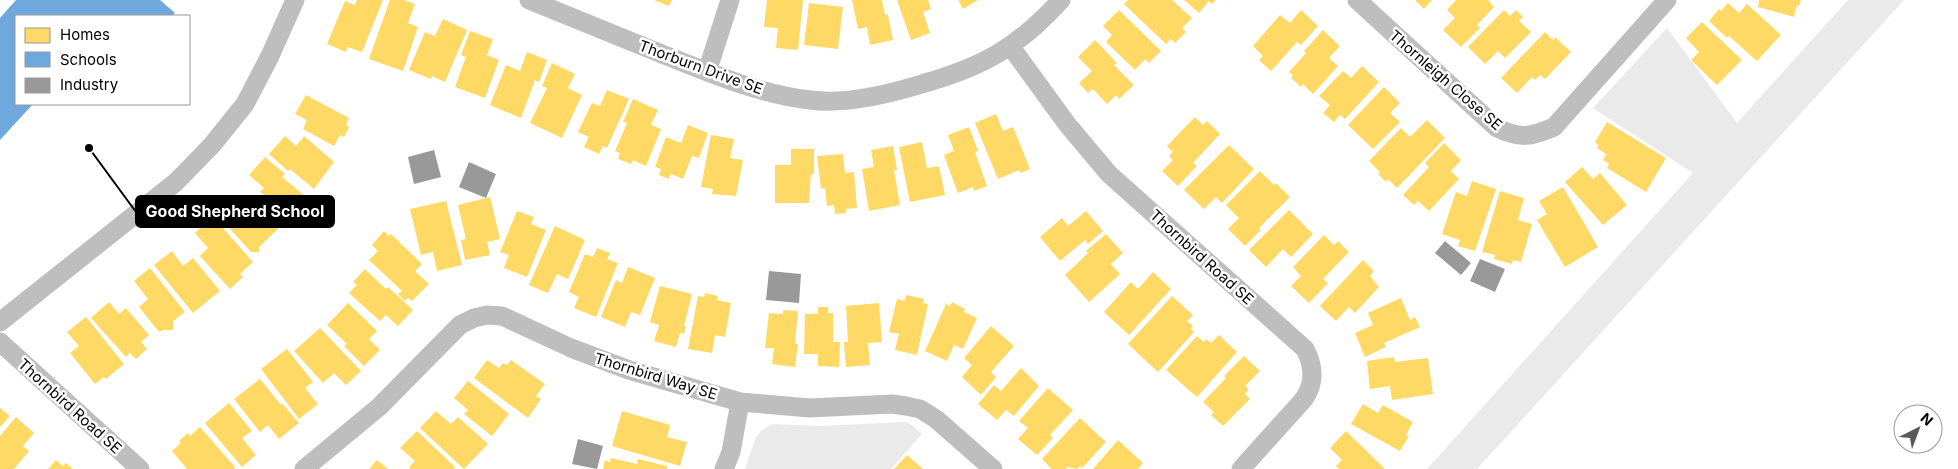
<svg xmlns="http://www.w3.org/2000/svg" width="1958" height="469" font-family="Inter,sans-serif">
<style>
.green{fill:#eaeaea}
.homes{fill:#ffd966}
.schools{fill:#6fa8dc}
.industry{fill:#999}
.lines{fill:none;stroke-linecap:round;stroke-linejoin:round}
.minor{stroke:#bebebe;stroke-width:19}
.labels{text-anchor:middle;dominant-baseline:central;stroke-width:5;stroke-linejoin:round;paint-order:stroke}
.street-label{font-size:15px;fill:#000;stroke:#fff}
.leader{fill:none;stroke:#000;stroke-width:2}
.callout-dot{fill:#000;stroke:#fff;stroke-width:2}
.callout{fill:#000;stroke:#000;stroke-width:2}
.callout-label{font-size:16px;text-anchor:middle;font-weight:bold;fill:#fff}
</style>
<rect width="100%" height="100%" fill="#fff"/>
<path class="green" d="M1848 0H1904L1477 469H1427L1693 173 1593 108 1667 28 1737 123Z
M905 422 912 425 922 434 891 469H745L756 437 761 431 772 424 820 426Z"/>
<path class="homes" d="M357 0H383L362 52 348 47 346 52 327 44 345 1 355 5Z
M390 0H404L415 4 408 23 418 27 403 71 369 59Z
M654 0H672L669 6Z
M767 0H803L798 50 776 48 778 28 764 27Z
M852 0H882L885 15H888L893 40 870 45 867 27 858 29Z
M897 0H928L931 9 923 12 930 33 911 40Z
M958 0H978L963 9Z
M1128 0H1172L1192 18 1182 28 1186 32 1175 43 1171 39 1166 44 1124 4Z
M1184 0H1216L1212 4 1209 1 1199 13Z
M1415 0H1432L1424 9Z
M1456 0H1488L1494 7 1477 25 1480 28 1461 47 1443 30 1455 18 1447 10Z
M1759 0H1801L1799 6 1797 5 1794 17 1758 7Z
M809 3 843 7 838 49 804 45Z
M1728 3 1739 13 1747 4 1781 35 1757 61 1729 36 1727 38 1709 21 1719 9 1721 11Z
M1119 10 1161 51 1149 63 1145 59 1135 70 1106 42 1112 35 1103 26Z
M1301 10 1318 26 1301 45 1297 42 1271 71 1259 60 1263 56 1253 46 1280 15 1290 23Z
M1504 10 1510 16 1516 10 1523 17 1519 21 1531 32 1505 58 1498 51 1485 64 1468 47Z
M443 19 467 30 445 82 432 76 431 79 409 70 425 32 435 36Z
M1702 22 1742 60 1717 85 1691 60 1699 52 1686 38Z
M1323 30 1340 46 1329 58 1338 66 1313 94 1303 84 1301 87 1291 78 1293 75 1289 72 1306 53 1304 51Z
M470 31 493 39 487 55 499 60 485 98 455 87 466 57 461 55Z
M1545 32 1553 40 1555 37 1571 52 1545 79 1540 75 1535 80 1532 77 1517 93 1501 78Z
M1095 40 1117 63 1114 65 1134 85 1119 99 1116 95 1107 104 1093 89 1088 93 1079 83 1092 71 1078 57Z
M527 52 547 60 539 82 535 80 521 118 490 105 506 65 520 71Z
M552 63 575 74 568 88 582 95 562 138 530 123 547 88 542 86Z
M1362 66 1379 82 1345 119 1340 115 1334 122 1323 113 1330 105 1319 96 1343 71 1351 78Z
M1384 87 1400 103 1390 113 1400 122 1373 149 1348 125Z
M607 90 629 99 607 148 603 146 599 154 584 147 589 137 578 132 592 103 600 106Z
M306 95 349 118 346 125 349 127 344 137 340 135 334 146 303 129 307 120 295 114Z
M633 99 658 110 651 125 661 129 646 166 633 160 631 164 618 159 620 153 615 151 627 123 623 122Z
M996 114 1003 131 1013 127 1030 169 1021 173 1019 170 998 179 975 123Z
M1195 117 1203 125 1207 121 1220 134 1193 163 1197 166 1178 186 1162 171 1173 160 1169 156 1173 152 1167 146Z
M1427 120 1445 138 1397 188 1388 179 1386 182 1378 174 1380 172 1369 161 1401 128 1410 137Z
M1607 122 1666 158 1646 192 1607 168 1609 164 1603 160 1606 154 1597 148 1598 145 1595 142Z
M688 125 708 133 699 158 692 156 683 179 671 174 669 179 659 175 661 169 655 167 666 137 681 143Z
M969 127 978 151 975 152 987 186 974 191 973 187 958 193 944 155 954 151 948 135Z
M711 135 734 139 730 158 743 160 736 196 712 194 713 189 701 187Z
M285 136 296 146 304 136 334 162 314 189 290 169 288 171 269 154Z
M922 142 927 168 939 166 945 195 910 202 899 147Z
M1444 143 1461 160 1451 171 1459 179 1429 211 1418 201 1414 205 1403 195 1429 167 1425 163Z
M1229 145 1254 169 1222 203 1216 197 1204 209 1184 190Z
M893 146 897 170H894L900 205 869 211 862 169 874 167 871 150Z
M791 149H814V174H811L809 203H775V165H791Z
M843 154 845 173 854 172 857 208 846 209V213L835 214 834 205 827 206 825 188 821 189 817 156Z
M265 157 285 174 282 177 305 196 294 209 291 205 282 215 262 198 264 195 260 192 264 188 249 175Z
M1582 167 1593 179 1600 173 1627 205 1603 225 1565 182Z
M1260 171 1274 185 1276 183 1290 197 1259 228 1261 230 1245 246 1228 229 1239 218 1226 205Z
M1472 181 1496 189 1475 251 1458 246 1460 240 1442 234 1456 192 1467 196Z
M1563 187 1598 247 1565 267 1537 220 1547 214 1539 201Z
M1500 191 1524 198 1518 220 1532 224 1521 262 1513 260 1512 264 1494 259 1495 255 1482 252Z
M231 195 247 212 255 204 278 229 259 247V252H251L214 211Z
M490 197 500 239 487 242 490 255 465 260 461 240 466 239 458 205Z
M446 201 462 265 437 271 433 252 421 255 410 209Z
M1289 210 1313 234 1291 257 1283 249 1266 267 1249 250Z
M517 211 534 217 531 224 546 230 527 277 504 268 509 255 500 252Z
M1086 211 1103 231 1088 244 1085 240 1060 261 1040 237 1062 218 1068 226Z
M213 217 253 262 240 274 243 277 230 289 200 256 208 248 195 233Z
M555 226 585 240 568 279 557 274 548 293 529 285Z
M384 231 389 236 391 234 422 264 415 271 429 284 412 301 408 298 405 301 398 294 402 291 369 260 378 251 372 245Z
M1106 234 1123 253 1111 264 1120 274 1089 302 1065 275 1088 253 1086 251Z
M1324 235 1334 245 1338 241 1349 252 1323 279 1328 283 1309 303 1291 286 1301 276 1293 267Z
M597 248 610 253 607 259 618 263 596 317 574 308 579 297 569 292 585 254 593 257Z
M172 251 183 266 193 258 220 291 193 313 154 265Z
M1363 260 1374 271 1370 276 1379 287 1355 313 1349 307 1336 321 1320 306Z
M628 267 655 278 640 315 631 312 625 327 601 317 616 280 622 283Z
M150 268 185 312 173 321V330H163L159 332 139 307 148 299 134 281Z
M365 269 386 289 388 287 413 310 398 326 386 315 380 321 349 293 357 285 353 282Z
M1153 272 1171 289 1129 335 1104 312 1131 282 1138 289Z
M660 286 692 294 684 326H686L684 334 680 333 676 347 654 341 659 325 650 322Z
M705 293 718 296 717 300 731 303 725 337 715 335 712 353 688 349 698 296 704 297Z
M906 295 924 299 923 303 928 304 917 355 895 350 899 334 889 332 897 299 905 301Z
M1172 296 1193 315 1187 321 1193 326 1191 329 1194 332 1158 372 1128 344Z
M1401 298 1410 320 1415 317 1420 327 1384 343 1386 347 1365 357 1355 333 1373 325 1368 313Z
M109 302 119 314 126 308 149 335 141 342 147 349 136 359 130 353 126 357 91 318Z
M952 302 965 309 964 312 977 318 963 349 954 345 947 361 925 351 946 304 950 306Z
M348 303 377 331 369 339 380 350 364 366 344 346 347 344 327 325Z
M879 303 882 342 868 343 870 365 846 367 844 342H848L846 306Z
M818 307H828V313H833V342H840L839 367 818 366V354H804L805 314H818Z
M783 310 798 311 795 343 798 344 795 367 772 364 774 348H765L769 313 783 314Z
M86 317 124 364 106 379 104 377 95 384 70 353 79 346 67 332Z
M991 326 1014 346 991 372 996 377 981 395 962 377 972 365 964 358Z
M320 328 361 371 346 385 334 373 323 383 294 351Z
M1219 335 1237 352 1197 397 1166 370 1197 336 1204 342 1206 339 1211 343Z
M287 349 313 382 305 388 318 404 299 419 261 369Z
M1244 356 1260 371 1245 386 1249 389 1245 394 1250 399 1223 426 1211 415 1214 412 1203 402 1226 378 1224 376Z
M1394 357 1395 362 1428 358 1433 394 1392 400 1390 386 1370 389 1367 361Z
M487 360 499 368 503 363 507 365 511 360 545 384 536 396 541 399 528 418 474 378Z
M1021 368 1039 386 1014 416 1006 410 997 420 978 404 994 385 1001 391Z
M260 379 281 405 282 403 299 423 279 439 268 425 260 432 234 399Z
M468 381 509 414 492 436 464 414 468 410 454 398Z
M1048 388 1073 410 1050 435 1053 438 1037 455 1018 439 1028 428 1019 421Z
M229 403 252 431 242 438 256 455 242 467 205 423Z
M1363 404 1378 413 1383 405 1413 422 1406 435 1409 436 1400 451 1351 424Z
M0 408 10 416 0 427Z
M436 411 451 424 458 417 488 444 464 469 420 428Z
M622 411 670 425 667 437 687 442 680 466 612 446Z
M16 417 34 433 23 446 29 451 14 469H0V436Z
M1080 418 1106 442 1082 468 1080 466 1077 469 1067 467 1066 469H1052L1042 459Z
M200 427 235 467 234 469H187L172 451 181 443 179 441 188 433 190 436Z
M417 431 455 467 454 469H411L409 467 415 461 400 448Z
M1346 431 1385 469H1339L1336 466 1342 460 1330 448Z
M1118 440 1143 463 1138 469H1093Z
M907 455 923 469H894Z
M611 458 637 464 638 459 667 466V469H603L605 460 610 462Z
M56 460 63 466 66 463 73 469H48Z
M377 460 388 469H369Z"/>
<path class="schools" d="M16 0H160L175 13 172 16H16V104H33L0 140V18Z"/>
<path class="industry" d="M434 150 441 177 414 184 408 157Z
M469 162 496 174 486 198 459 187Z
M1445 241 1471 263 1461 275 1435 253Z
M1480 259 1505 269 1495 292 1470 281Z
M769 271 801 274 799 303 766 300Z
M578 439 603 446 597 469 572 464Z"/>
<g class="lines">
<path class="minor" d="M529 0C574 18 618 36 662 54 710 73 758 94 810 100 846 105 890 94 925 83 985 66 1019 46 1061 0
M1357 0 1497 128C1520 139 1531 137 1554 127L1667 0
M1011 47 1067 124 1109 174 1305 349C1314 366 1315 383 1304 399L1241 469
M707 72 730 0
M0 322 176 182 212 145 245 104 270 56 295 0
M0 342 140 469
M304 469 379 407 460 325 474 318 487 315 502 316 571 348 629 370 740 402 810 408 892 404 906 406 920 409 936 419 993 469
M724 469 731 452 740 402"/>
</g>
<g class="labels">
<g class="street-label">
<text transform="translate(701 67) rotate(20)">Thorburn Drive SE</text>
<text transform="translate(1446 80) rotate(41)">Thornleigh Close SE</text>
<text transform="translate(1202 257) rotate(42)">Thornbird Road SE</text>
<text transform="translate(656 376) rotate(17)">Thornbird Way SE</text>
<text transform="translate(70 406) rotate(42)">Thornbird Road SE</text>
</g>
</g>
<path class="leader" d="M89 148L136 212"/>
<circle class="callout-dot" cx="89" cy="148" r="5"/>
<rect class="callout" x="136" y="196" width="198" height="31" rx="5"/>
<g class="callout-label">
<text x="235" y="217">Good Shepherd School</text>
</g>
<rect x="15" y="15" width="175" height="90" fill="#ffffff" stroke="#999999"/>
<rect x="25" y="28" width="25" height="15" fill="#ffd966" stroke="#999999"/>
<text x="60" y="40" font-size="15" fill="#000000">Homes</text>
<rect x="25" y="52" width="25" height="15" fill="#6fa8dc" stroke="#999999"/>
<text x="60" y="65" font-size="15" fill="#000000">Schools</text>
<rect x="25" y="78" width="25" height="15" fill="#999999" stroke="#999999"/>
<text x="60" y="90" font-size="15" fill="#000000">Industry</text>
<g transform="translate(1918 429) rotate(42)"><circle r="24" fill="#ffffff" stroke="#999999"/>
<path d="M0-4L9 19L0 12L-9 19Z" fill="#595959"/>
<text y="-8" font-size="14" font-weight="bold" text-anchor="middle" fill="#000000">N</text>
</g>
</svg>
